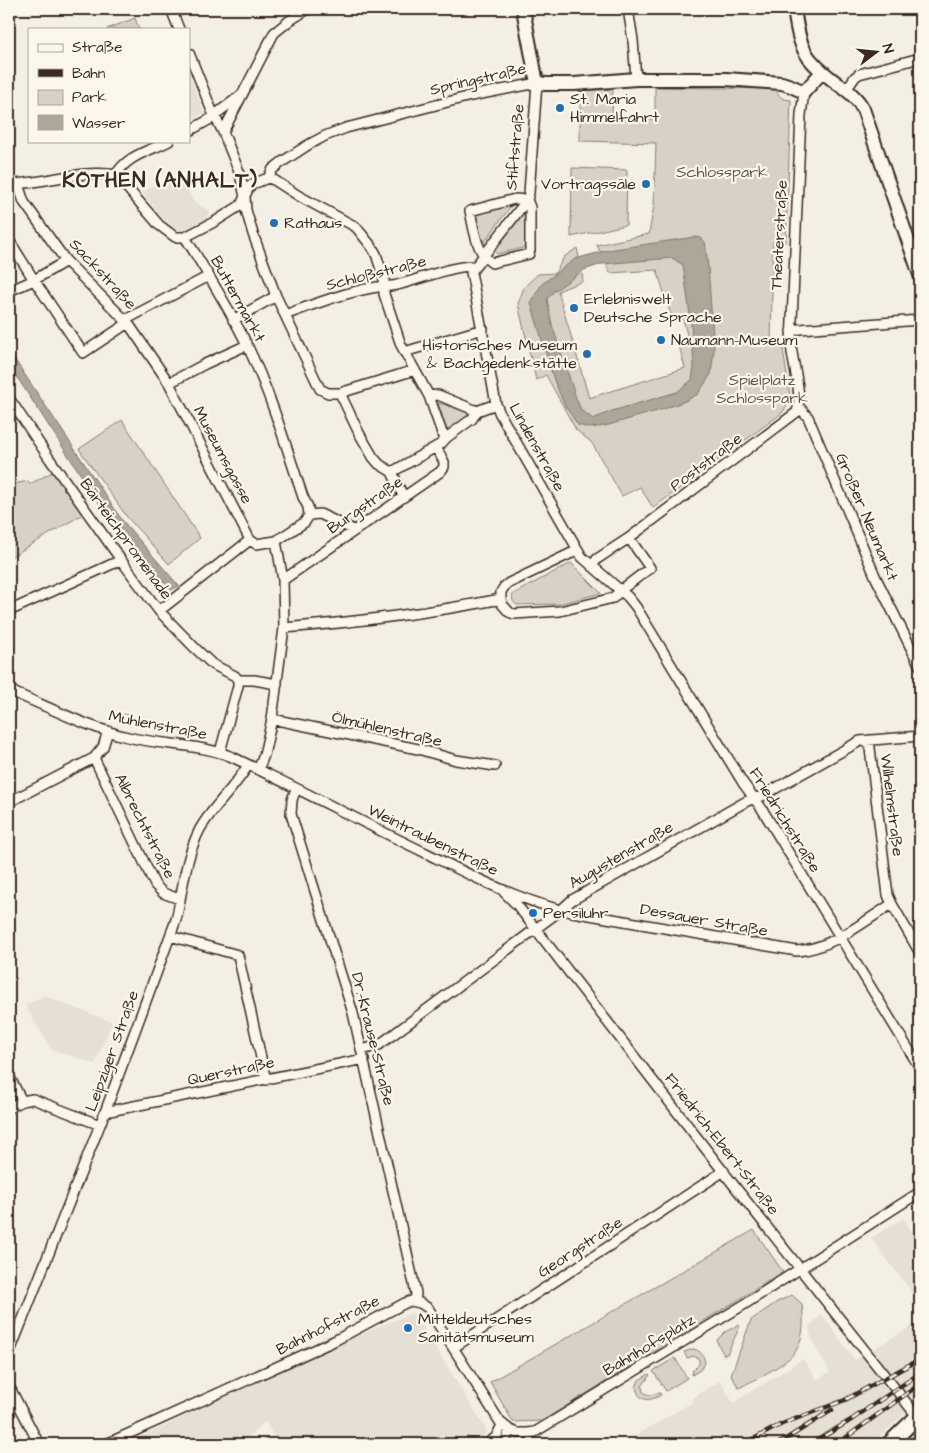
<svg xmlns="http://www.w3.org/2000/svg" width="929" height="1453" font-family="'Architects Daughter',sans-serif">
<style>
.built{fill:#e5dfd4}
.green{fill:#d8d1c6;stroke:#8a7e72}
.water{fill:#afa69a;stroke:#817468;fill-rule:evenodd}
.lines{fill:none;stroke-linecap:round;stroke-linejoin:round}
.street-casing{stroke:#3b2a1e;stroke-width:12}
.secondary-casing{stroke:#3b2a1e;stroke-width:16}
.primary-casing{stroke:#3b2a1e;stroke-width:18}
.street{stroke:#fbf7ec;stroke-width:9}
.secondary{stroke:#fbf7ec;stroke-width:12}
.primary{stroke:#fbf7ec;stroke-width:14}
.rail-casing{stroke:#3b2a1e;stroke-width:4.5}
.rail{stroke:#fbf7ec;stroke-width:2.5;stroke-dasharray:8;stroke-linecap:butt}
.poi-dot{fill:#1f6fb2;stroke:#fbf7ec;stroke-width:2}
.labels{text-anchor:middle;dominant-baseline:central;stroke-width:4.5;stroke-linejoin:round;paint-order:stroke}
.street-label{font-size:16px;fill:#3b2a1e;stroke:#fbf7ec}
.poi-label{font-size:16px;fill:#3b2a1e;stroke:#fbf7ec;text-anchor:start}
.park-label{font-size:16px;fill:#625448;stroke:#fbf7ec}
.district-label{font-size:21px;font-weight:bold;letter-spacing:1px;fill:#3b2a1e;stroke:#fbf7ec}
</style>
<rect width="100%" height="100%" fill="#f3efe4"/>
<filter id="ink" filterUnits="userSpaceOnUse"><feTurbulence type="fractalNoise" baseFrequency=".02" numOctaves="2"/><feDisplacementMap in="SourceGraphic" scale="10" xChannelSelector="R" yChannelSelector="G"/><feConvolveMatrix kernelMatrix="1 2 1 2 8 2 1 2 1" color-interpolation-filters="sRGB"/></filter>
<g filter="url(#ink)">
<path class="built" d="M189 72 204 113 189 120Z
M178 174 194 202 210 211 206 220 182 233 168 225 142 192Z
M44 996 112 1022 95 1064 51 1049 25 1005Z
M903 1218 917 1239 920 1237V1303L871 1238Z
M411 1313 417 1318 487 1431 480 1442 476 1444H278L265 1421 241 1444H136L135 1440 210 1404 325 1350Z
M822 1315 855 1360 920 1321V1400L871 1444H621L693 1402 691 1399 720 1381 733 1403 803 1359 817 1380 830 1372 812 1341 809 1326Z"/>
<path class="green" d="M135 18 139 29H107Z
M655 87 776 89C779 98 782 99 791 100L786 242H773L771 342H782L790 396 789 403 782 413 653 508 640 487 622 496 592 443 576 430 546 375 536 380 518 304 524 287 538 274 555 273 564 257 577 248 581 266 583 281 558 291 589 398 685 368 679 346 689 342 682 316 672 319 657 270 610 273 597 245 649 234 654 205 656 143 580 141V91L613 89 612 119H655Z
M572 168 627 170 626 225 571 237Z
M514 202 483 244 475 213Z
M525 211 527 247 497 254 494 251Z
M438 403 473 413 447 431Z
M122 420 200 538 169 564 127 517 79 449Z
M54 471 83 514 9 558V485L28 481 30 484Z
M571 563 601 593 559 604 517 605C512 602 512 599 513 594Z
M754 1230 783 1272 542 1421 513 1422 490 1382Z
M792 1295 802 1304C804 1319 804 1336 797 1349 790 1363 754 1380 739 1388L731 1375 751 1320 777 1302Z
M738 1325 740 1326 727 1354 724 1355 718 1344 717 1340 725 1332Z
M693 1349C700 1350 704 1355 705 1363L700 1370 692 1375 693 1370 699 1364V1359L694 1356 687 1358 684 1352Z
M675 1358 687 1378 666 1391 653 1371Z
M649 1374 650 1375 642 1386 643 1392 649 1395 660 1393 661 1395C650 1401 639 1403 636 1387L639 1380Z
M914 1429H917L920 1434V1444H895Z"/>
<path class="water" d="M695 237 701 238 705 242 708 266 714 350 711 374 698 394 685 401 664 409 605 426 589 428 578 425 565 406 554 380 531 303 535 295 542 284 575 259 608 250ZM672 258 683 265 691 322 694 366 692 380 677 392 612 411 593 419 581 410 576 398 552 325 547 299 553 292 584 270 602 264Z
M9 351 122 520 179 586 171 590 113 524 9 365Z"/>
<g class="lines">
<g class="street-casing">
<path id="street" d="M171 9 179 29
M628 9 633 40 636 79
M189 53 212 111 223 132 240 174 245 197 246 210 253 234 276 296 320 389 328 393H340L415 370
M846 90 855 77 859 74 920 58
M189 131 214 117 220 111 240 96
M223 132 274 33 289 21 308 9
M116 175 159 225 175 237H185L216 221 238 207 241 205 249 187 253 184 268 178 273 169 282 162 308 145 325 136 346 128 471 96 537 83 529 193 527 200 471 272 496 404 500 414 582 557 628 597 636 607 743 783 762 809 920 1068
M116 175C127 155 150 151 169 141
M268 178 274 180 299 196 356 227 372 247 376 254 384 279V294L401 345 429 396 442 433 446 438
M9 184C45 184 77 169 116 175
M18 184 24 202 66 261 128 323 169 383 250 540
M515 199 527 200 530 207V250L529 254 492 263C476 253 474 228 470 211Z
M185 237C207 273 230 309 248 347 271 395 286 446 303 497L308 507 309 515 305 522 276 541 256 544 250 540
M9 240 34 280 83 353 128 323
M9 291 34 280 66 261
M285 315C314 304 346 292 377 287 384 286 390 287 397 285 419 280 453 265 475 266
M125 320 209 276
M233 320 276 296
M791 331 800 329 920 320
M404 352 483 329
M169 383 205 364 247 345
M340 393 359 433 373 457 379 464 392 472 403 496
M429 396 438 395 477 411
M9 398 49 458 121 560 159 611 195 648 212 664 235 676 238 680
M799 407 808 417 876 578 920 666
M392 472 441 444 446 438 472 419 477 411 496 404
M309 515 320 514 354 530
M578 550 509 583 504 587 501 592V599L502 604 509 612 514 614 560 611 613 598 621 590 650 568 629 538
M592 566 597 559 629 538 797 412C803 393 792 364 791 343L801 115 804 92
M283 580 440 472 444 467V462L436 447
M9 611 121 560
M159 611 250 540
M284 628C357 622 429 613 501 599
M238 680H254L277 684
M9 689 17 694C53 709 89 728 128 737 161 745 198 744 230 756 296 787 361 822 428 854 470 875 514 898 561 910L797 951C833 948 863 922 892 904L920 953
M272 719 418 749 456 760 495 766
M869 740 888 895 892 904
M220 752 238 686V680
M94 758 155 885 163 893 179 899
M258 770 264 755 272 719 284 628 283 580 276 541
M296 789 292 800 291 814 353 1013 416 1293 415 1302
M9 802 94 758 103 747 108 731
M504 892 517 905 736 1188 920 1420
M170 936 238 955 266 1080
M362 1050 379 1045 561 910 572 900 747 801 762 796 860 741 920 736
M9 1076 22 1101
M9 1108 22 1101 33 1099 100 1125
M105 1112 364 1059
M453 1348 724 1171
M9 1354 105 1112 170 936C173 928 177 919 178 911 183 884 187 854 200 829 213 806 235 788 248 765
M9 1386 39 1444
M106 1444 334 1341 405 1303 411 1301 420 1303 428 1308 500 1422 510 1430 517 1433H528L535 1432 745 1304 920 1192
M487 1444 496 1437 502 1425
M504 1444 510 1430"/>
</g>
<g class="secondary-casing">
<path id="secondary" d="M523 9 537 83 546 84H574L636 79H726L782 83 791 86 804 92 822 72
M794 9C800 50 804 59 838 84 848 91 857 97 863 109L920 275"/>
</g>
<g class="primary-casing">
<path id="primary" d="M889 1444 917 1417"/>
</g>
<use href="#street" class="street"/>
<use href="#secondary" class="secondary"/>
<use href="#primary" class="primary"/>
<g class="rail-casing">
<path id="rail" d="M744 1444 782 1424 845 1400 920 1359
M778 1444 832 1410
M811 1444 851 1420 920 1373
M837 1444 920 1384"/>
</g>
<use href="#rail" class="rail"/>
</g>
</g>
<g class="poi-dot">
<circle cx="560" cy="108" r="5"/>
<circle cx="646" cy="184" r="5"/>
<circle cx="274" cy="223" r="5"/>
<circle cx="574" cy="308" r="5"/>
<circle cx="661" cy="340" r="5"/>
<circle cx="587" cy="354" r="5"/>
<circle cx="533" cy="913" r="5"/>
<circle cx="408" cy="1328" r="5"/>
</g>
<g class="labels">
<g class="street-label">
<text transform="translate(478 79) rotate(-13)">Springstraße</text>
<text transform="translate(515 147) rotate(-85)">Stiftstraße</text>
<text transform="translate(779 235) rotate(-87)">Theaterstraße</text>
<text transform="translate(376 273) rotate(-14)">Schloßstraße</text>
<text transform="translate(103 274) rotate(47)">Sackstraße</text>
<text transform="translate(238 299) rotate(61)">Buttermarkt</text>
<text transform="translate(537 447) rotate(61)">Lindenstraße</text>
<text transform="translate(223 455) rotate(62)">Museumsgasse</text>
<text transform="translate(706 462) rotate(-37)">Poststraße</text>
<text transform="translate(365 505) rotate(-35)">Burgstraße</text>
<text transform="translate(867 517) rotate(67)">Großer Neumarkt</text>
<text transform="translate(126 539) rotate(54)">Bärteichpromenade</text>
<text transform="translate(158 725) rotate(11)">Mühlenstraße</text>
<text transform="translate(387 729) rotate(13)">Ölmühlenstraße</text>
<text transform="translate(892 805) rotate(83)">Wilhelmstraße</text>
<text transform="translate(785 820) rotate(58)">Friedrichstraße</text>
<text transform="translate(145 826) rotate(63)">Albrechtstraße</text>
<text transform="translate(433 840) rotate(26)">Weintraubenstraße</text>
<text transform="translate(621 855) rotate(-30)">Augustenstraße</text>
<text transform="translate(704 920) rotate(10)">Dessauer Straße</text>
<text transform="translate(373 1039) rotate(76)">Dr.-Krause-Straße</text>
<text transform="translate(112 1051) rotate(-70)">Leipziger Straße</text>
<text transform="translate(231 1071) rotate(-12)">Querstraße</text>
<text transform="translate(722 1144) rotate(52)">Friedrich-Ebert-Straße</text>
<text transform="translate(580 1247) rotate(-33)">Georgstraße</text>
<text transform="translate(328 1325) rotate(-27)">Bahnhofstraße</text>
<text transform="translate(649 1345) rotate(-31)">Bahnhofsplatz</text>
</g>
<g class="poi-label">
<text x="570" y="99">St. Maria<tspan x="570" dy="18">Himmelfahrt</tspan></text>
<text x="636" y="184" text-anchor="end">Vortragssäle</text>
<text x="284" y="223">Rathaus</text>
<text x="584" y="299">Erlebniswelt<tspan x="584" dy="18">Deutsche Sprache</tspan></text>
<text x="671" y="340">Naumann-Museum</text>
<text x="577" y="345" text-anchor="end">Historisches Museum<tspan x="577" dy="18">&amp; Bachgedenkstätte</tspan></text>
<text x="543" y="913">Persiluhr</text>
<text x="418" y="1319">Mitteldeutsches<tspan x="418" dy="18">Sanitätsmuseum</tspan></text>
</g>
<g class="park-label">
<text x="722" y="172">Schlosspark</text>
<text x="762" y="380">Spielplatz<tspan x="762" dy="18">Schlosspark</tspan></text>
</g>
<g class="district-label">
<text x="160" y="180">KÖTHEN (ANHALT)</text>
</g>
</g>
<rect width="929" height="1453" fill="none" stroke="#fbf7ec" stroke-width="30"/>
<rect x="15" y="15" width="899" height="1423" fill="none" stroke="#3b2a1e" stroke-width="2" filter="url(#ink)"/>
<rect x="28" y="28" width="162" height="115" fill="#fbf7ec" stroke="#aea59a"/>
<rect x="38" y="44" width="25" height="8" fill="#fbf7ec" stroke="#aea59a"/>
<text x="72" y="52" font-size="15" fill="#3b2a1e">Straße</text>
<rect x="38" y="69" width="25" height="8" fill="#3b2a1e" stroke="#aea59a"/>
<text x="72" y="78" font-size="15" fill="#3b2a1e">Bahn</text>
<rect x="38" y="90" width="25" height="15" fill="#d8d1c6" stroke="#aea59a"/>
<text x="72" y="102" font-size="15" fill="#3b2a1e">Park</text>
<rect x="38" y="115" width="25" height="15" fill="#afa69a" stroke="#aea59a"/>
<text x="72" y="128" font-size="15" fill="#3b2a1e">Wasser</text>
<g transform="translate(876 52) rotate(74)" stroke="#fbf7ec" stroke-width="4" paint-order="stroke">
<path d="M0-4L9 19L0 12L-9 19Z" fill="#3b2a1e"/>
<text y="-8" font-size="14" font-weight="bold" text-anchor="middle" fill="#3b2a1e">N</text>
</g>
</svg>
